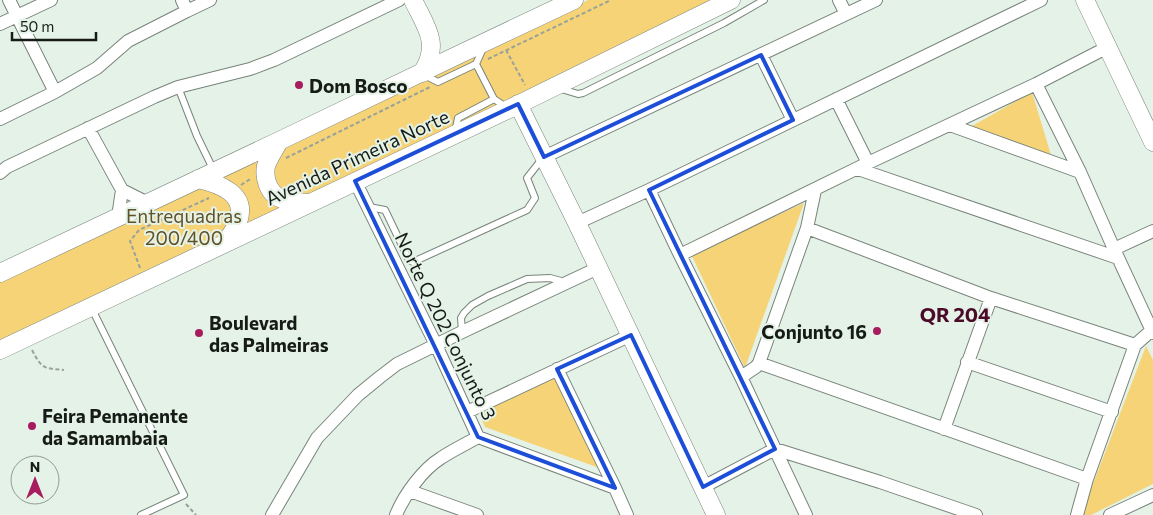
<svg xmlns="http://www.w3.org/2000/svg" width="1153" height="515" font-family="Commissioner,sans-serif">
<style>
.green{fill:#f6d376}
.lines{fill:none;stroke-linecap:round;stroke-linejoin:round}
.lane-casing{stroke:#78847a;stroke-width:8}
.street-casing{stroke:#78847a;stroke-width:14}
.secondary-casing{stroke:#78847a;stroke-width:19}
.path{stroke:#98a29a;stroke-width:2;stroke-dasharray:4 2.5;stroke-linecap:butt}
.lane{stroke:#fff;stroke-width:6}
.street{stroke:#fff;stroke-width:12}
.secondary{stroke:#fff;stroke-width:18}
.marked{fill:none;stroke:#1d4ed8;stroke-width:4;stroke-linejoin:round}
.poi-dot{fill:#a71b5f;stroke:#e5f2e7;stroke-width:2}
.labels{text-anchor:middle;dominant-baseline:central;stroke-width:4;stroke-linejoin:round;paint-order:stroke}
.poi-label{font-size:19px;font-weight:bold;fill:#161b17;stroke:#e5f2e7;text-anchor:start}
.street-label{font-size:19px;fill:#161b17;stroke:#e5f2e7}
.park-label{font-size:19px;fill:#605128;stroke:#e5f2e7}
.neighbourhood-label{font-size:20px;font-weight:bold;fill:#4c0a29;stroke:#e5f2e7}
</style>
<rect width="100%" height="100%" fill="#e5f2e7"/>
<path class="green" d="M588 0H715L0 344V280L450 68Z
M1032 92 1051 155 972 126Z
M804 203 745 368 691 254Z
M1146 346 1153 360V484L1091 515H1081Z
M558 372 605 470 485 427 476 408Z"/>
<g class="lines">
<g class="lane-casing">
<path id="lane" d="M476 64 494 99 506 107
M424 75 438 82 476 64 484 46
M178 87 197 136 214 171
M558 88 578 94 583 93 724 23 764 0
M455 133 458 118 494 99
M369 207 385 210 409 260 413 262 527 210 535 198 527 178 542 159
M91 307 184 495 141 515
M462 332 461 318 464 313 472 305 488 296 527 279 550 278 565 282"/>
</g>
<g class="street-casing">
<path id="street" d="M9 0 55 92
M182 0 187 11 210 0
M839 0 846 14
M0 24 51 0
M761 55 793 120
M1036 84 1080 172 1114 249 1153 333
M836 99 868 163
M0 119 55 92 97 68 128 41 187 11
M950 125 1080 172
M88 128 122 190 148 203
M544 157 876 0
M858 169 1118 258
M0 173 7 167 154 97 178 87 250 69 274 60 399 0
M355 181 436 345 478 437C466 444 453 450 441 458 423 469 404 495 396 515
M649 190 680 255 741 377 806 515
M118 217 122 190
M577 223 649 190 1041 0
M807 228 991 298 1135 345
M1114 249 1153 231
M680 255 868 163 1036 84 1108 47
M967 362 1112 412
M759 363 807 228 815 190
M557 369 615 488 627 515
M741 377 756 367 759 363 1087 479
M467 412 631 335
M944 429 991 298
M478 437 615 488
M703 487 775 449 880 482 976 515
M410 491 477 515
M272 515 317 438 358 395 380 377 397 364 462 332 598 268
M1077 515 1087 479 1135 345 1152 330
M1110 515 1153 495"/>
</g>
<g class="secondary-casing">
<path id="secondary" d="M413 0C426 27 441 44 422 73
M1085 0 1153 142
M518 104 577 223 716 515
M279 141C275 149 269 157 266 166 265 171 265 176 267 182 272 202 292 202 309 203
M198 179C220 184 248 194 238 222 235 230 230 236 225 243
M0 273 279 141 458 55 574 0
M0 350 509 109 731 0"/>
</g>
<path class="path" d="M506 50 525 85
M488 59 611 0
M286 158 430 87
M241 185 252 178
M140 268 130 241 139 230 209 198
M32 350C42 369 43 368 64 370
M186 504 196 515"/>
<use href="#lane" class="lane"/>
<use href="#street" class="street"/>
<use href="#secondary" class="secondary"/>
</g>
<path class="marked" d="M761 55 793 120 649 190 775 449 703 487 631 335 557 369 615 488 478 437 355 181 518 104 544 157Z"/>
<g class="poi-dot">
<circle cx="299" cy="85" r="5"/>
<circle cx="877" cy="331" r="5"/>
<circle cx="199" cy="333" r="5"/>
<circle cx="32" cy="426" r="5"/>
</g>
<g class="labels">
<g class="poi-label">
<text x="309" y="85">Dom Bosco</text>
<text x="209" y="322">Boulevard<tspan x="209" dy="22">das Palmeiras</tspan></text>
<text x="867" y="331" text-anchor="end">Conjunto 16</text>
<text x="42" y="415">Feira Pemanente<tspan x="42" dy="22">da Samambaia</tspan></text>
</g>
<g class="street-label">
<text transform="translate(357 157) rotate(-25)">Avenida Primeira Norte</text>
<text transform="translate(446 326) rotate(64)">Norte Q 202 Conjunto 3</text>
</g>
<g class="park-label">
<text x="184" y="215">Entrequadras<tspan x="184" dy="22">200/400</tspan></text>
</g>
<g class="neighbourhood-label">
<text x="955" y="314">QR 204</text>
</g>
</g>
<g transform="translate(35 480)"><circle r="24" fill="#e5f2e7" stroke="#929c94"/>
<path d="M0-4L9 19L0 12L-9 19Z" fill="#a71b5f"/>
<text y="-8" font-size="14" font-weight="bold" text-anchor="middle" fill="#161b17">N</text>
</g>
<path d="M12 32v8h84v-8" fill="none" stroke="#161b17" stroke-width="2.5"/>
<text x="20" y="32" font-size="15" fill="#161b17" stroke="#e5f2e7" stroke-width="4" paint-order="stroke">50 m</text>
</svg>
